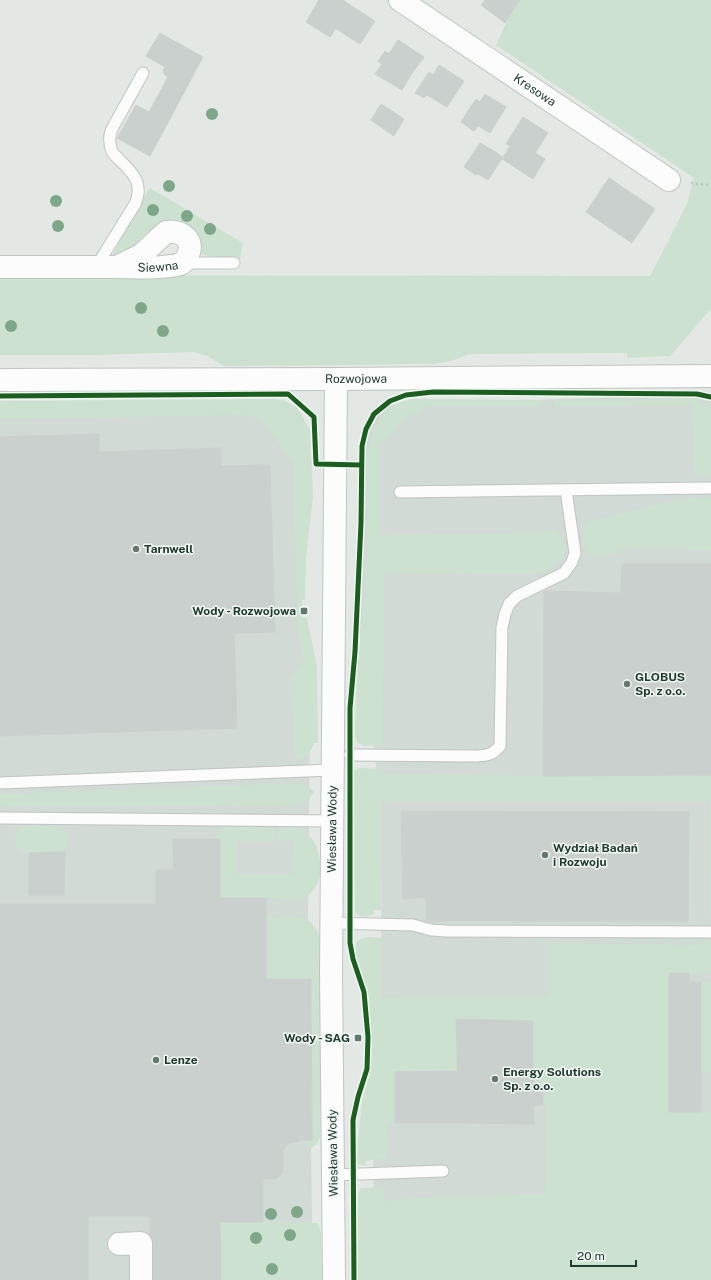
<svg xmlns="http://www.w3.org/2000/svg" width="711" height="1280" font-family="'Public Sans',sans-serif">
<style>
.built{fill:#d1dad5}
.green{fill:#cce1d0}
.building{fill:#cad0cd;stroke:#ccd1ce}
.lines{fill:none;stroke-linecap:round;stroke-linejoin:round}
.service-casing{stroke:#c0c5c2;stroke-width:13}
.minor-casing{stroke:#c0c5c2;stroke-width:24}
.tertiary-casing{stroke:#c0c5c2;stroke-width:24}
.path{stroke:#c0c8c5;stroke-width:2.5;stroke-dasharray:2 3;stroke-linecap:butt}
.service{stroke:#fbfcfb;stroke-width:11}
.minor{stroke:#fbfcfb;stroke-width:22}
.tertiary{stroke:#fbfcfb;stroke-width:22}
.cycleway-casing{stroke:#f1f8f3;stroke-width:8}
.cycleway{stroke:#1b5e20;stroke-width:5}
.tree{fill:#7ea78a}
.poi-dot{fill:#657870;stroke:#f1f8f3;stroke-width:1.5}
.labels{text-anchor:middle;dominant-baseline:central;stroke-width:3;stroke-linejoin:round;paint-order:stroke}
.street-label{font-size:12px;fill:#213b31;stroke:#f1f8f3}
.poi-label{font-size:12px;font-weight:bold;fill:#213b31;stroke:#f1f8f3;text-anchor:start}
</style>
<rect width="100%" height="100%" fill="#e3e8e5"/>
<path class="built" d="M711 392V1280H374L373 1122 382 1100 381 802 360 649 361 465 376 406 697 394H705Z
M0 407 291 414 301 621 310 713 308 920 311 979V1148L313 1280H0Z"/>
<path class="green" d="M517 0H711V309L670 356 627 358V353L469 354 454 360 435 364 224 366 207 356 194 352 96 355H0V275L650 276 687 204 694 178 496 45Z
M150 188 243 243 240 259C231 258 210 259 203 254 200 251 199 246 197 242L158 228 148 232 142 237 133 248 119 256H112L138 206Z
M271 399 283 400 296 407 303 417 310 430 313 495 306 558 305 600H302V617L307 618 317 667 318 743H314C311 752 305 759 295 758L291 678 304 660 298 635 293 462 261 420 252 416 240 415 0 419V401Z
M410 399 541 400V406H429L403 420 380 445V535L498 534 555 530C578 554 559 569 533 574L384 573 383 745 365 746 357 743 355 734 357 672 365 591 367 544V455L372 432 378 421 390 406Z
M684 399H696L711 408V476L706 477 694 475 692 405 555 406V400Z
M695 497H711V551L658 547 626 548 617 552 602 556 589 554C588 552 584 548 583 546 579 536 585 528 591 521L677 500Z
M360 768 383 769V774L543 776 711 775V915H710L709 801H382L381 910H374V914C368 917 359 918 355 912L354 772 356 769Z
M300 783 310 788 314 792 309 799 298 805 0 807V794Z
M48 826 59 828 67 833C72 854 56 852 41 853 34 853 26 854 20 850 17 848 15 843 15 839 16 822 37 826 48 826Z
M230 827 275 828V841H237V874H292L293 840 279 841V828C285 827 294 827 300 829 324 839 329 888 303 898 292 902 278 898 266 898 251 898 235 898 220 898L212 839C217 832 222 828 230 827Z
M293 916C309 918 315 923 321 939L320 1137 317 1144 311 1148 306 1146 305 1140H312L311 979H266V918Z
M369 937 382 938V997L548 996V943L696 945 705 941 711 940V973H669V1112H711V1280H357L358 1196 359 1191 361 1188 383 1187 384 1201 444 1196 545 1194 546 1106 543 1105V1087H533L532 1021 456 1019 457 1071 395 1072V1123L387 1124 388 1144 386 1158 366 1161 365 1166 356 1163 362 1101 371 1068 369 996 362 977 356 956V943L360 939Z
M701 982H711V1072H701Z
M220 1222 318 1223 321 1233 322 1280H221Z"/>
<path class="building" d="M319 0H343L350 5 330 37 306 22Z
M485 0H520L505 23 481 5Z
M350 5 375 21 360 44 335 28Z
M160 33 203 57 150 156 117 138 136 105 149 112 168 77 165 75 163 70 165 67 146 56Z
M398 40 424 57 410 76 402 90 375 74 382 64 378 61 385 51 389 54Z
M439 65 464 81 447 107 427 95 424 98 415 93 429 72 433 75Z
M485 94 506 107 490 133 478 126 474 131 461 122 476 99 480 102Z
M381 104 404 119 394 136 371 120Z
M523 117 548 133 535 153 545 159 533 179 502 159 510 146 506 144Z
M480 143 492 150 476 175 464 167Z
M492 150 503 157 488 180 476 173Z
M609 178 655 209 632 243 586 212Z
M99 434V452L221 448V466L270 465 275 632 234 633 237 728 0 736V437Z
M622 564H711V775L543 776 544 591 621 593Z
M401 811 689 812 688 921H427L426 897 403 899Z
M173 839H220V898H266V979H311L312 1140H299V1142H294L288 1144 285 1147 283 1152V1170L282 1174 276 1179H263V1222H220L221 1280H151L150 1216H88V1280H0V904H156V870H174Z
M58 852H65L64 895H29V853Z
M669 973H689V982H701V1112H669Z
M456 1019 533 1021V1087H543V1105H533L534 1124 459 1123Z
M457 1071 459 1123H395V1072Z"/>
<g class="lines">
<g class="service-casing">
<path id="service" d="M183 264 192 263H234
M96 267 135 204C146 179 127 169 112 152 109 143 108 135 113 127L143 73
M400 492 711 488
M350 755 477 756C488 755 492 755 500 746L502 627 505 614 509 604 517 596 564 573 572 562 575 553 566 490
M0 783 333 770
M0 818 333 821
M332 923 413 925 431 930 446 931 711 932
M333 1175 443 1171"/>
</g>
<g class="minor-casing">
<g id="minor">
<path id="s1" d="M400 0 669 180"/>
<path id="s2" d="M0 267C39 267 77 267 116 267 133 267 153 269 170 266 176 266 183 264 186 259 197 241 183 230 166 232L141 255 117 267"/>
<path d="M119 1244 141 1243V1280"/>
</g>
</g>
<g class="tertiary-casing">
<g id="tertiary">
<path id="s3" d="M0 380 336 379 711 376"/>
<path id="s4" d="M334 1280 331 971 336 379"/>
</g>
</g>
<path class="path" d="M691 183 711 185"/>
<use href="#service" class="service"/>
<use href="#minor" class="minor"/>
<use href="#tertiary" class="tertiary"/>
<g class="cycleway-casing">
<path id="cycleway" d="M0 396 288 394 314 417 316 464 361 465
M354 1280 353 1120 358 1097 367 1069 368 1037 364 992 353 959 350 943V708L355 652 361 523 362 446 366 429 374 414 390 401 406 395 433 392 697 394 711 397"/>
</g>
<use href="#cycleway" class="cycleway"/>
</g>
<g class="tree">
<circle cx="212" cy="114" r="6"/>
<circle cx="169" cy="186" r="6"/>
<circle cx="56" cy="201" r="6"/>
<circle cx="153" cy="210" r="6"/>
<circle cx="187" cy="216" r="6"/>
<circle cx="58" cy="226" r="6"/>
<circle cx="210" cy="229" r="6"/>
<circle cx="141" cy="308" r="6"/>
<circle cx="11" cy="326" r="6"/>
<circle cx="163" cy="331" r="6"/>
<circle cx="297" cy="1212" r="6"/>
<circle cx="271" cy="1214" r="6"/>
<circle cx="290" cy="1235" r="6"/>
<circle cx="256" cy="1238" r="6"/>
<circle cx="272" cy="1269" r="6"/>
</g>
<g class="poi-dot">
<circle cx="136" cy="549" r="4"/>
<rect x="300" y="607" width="8" height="8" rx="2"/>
<circle cx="627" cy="684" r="4"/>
<circle cx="545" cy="855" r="4"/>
<rect x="354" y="1034" width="8" height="8" rx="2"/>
<circle cx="156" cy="1060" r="4"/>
<circle cx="495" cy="1079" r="4"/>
</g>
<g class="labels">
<g class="street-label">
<text stroke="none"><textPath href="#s1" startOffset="162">Kresowa</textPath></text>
<text stroke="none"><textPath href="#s2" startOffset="158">Siewna</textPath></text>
<text stroke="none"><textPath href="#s3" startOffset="356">Rozwojowa</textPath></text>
<text stroke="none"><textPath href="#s4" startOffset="451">Wiesława Wody</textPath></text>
<text transform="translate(333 1153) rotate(-91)">Wiesława Wody</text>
</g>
<g class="poi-label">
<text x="144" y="549">Tarnwell</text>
<text x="296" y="611" text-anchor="end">Wody - Rozwojowa</text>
<text x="635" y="677">GLOBUS<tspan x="635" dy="14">Sp. z o.o.</tspan></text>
<text x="553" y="848">Wydział Badań<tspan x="553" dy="14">i Rozwoju</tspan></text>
<text x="350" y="1038" text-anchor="end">Wody - SAG</text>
<text x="164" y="1060">Lenze</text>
<text x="503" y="1072">Energy Solutions<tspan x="503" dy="14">Sp. z o.o.</tspan></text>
</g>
</g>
<path d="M571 1260v6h65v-6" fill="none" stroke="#213b31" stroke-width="2"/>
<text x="577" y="1260" font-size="12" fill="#213b31" stroke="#f1f8f3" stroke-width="3" paint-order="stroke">20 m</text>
</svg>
